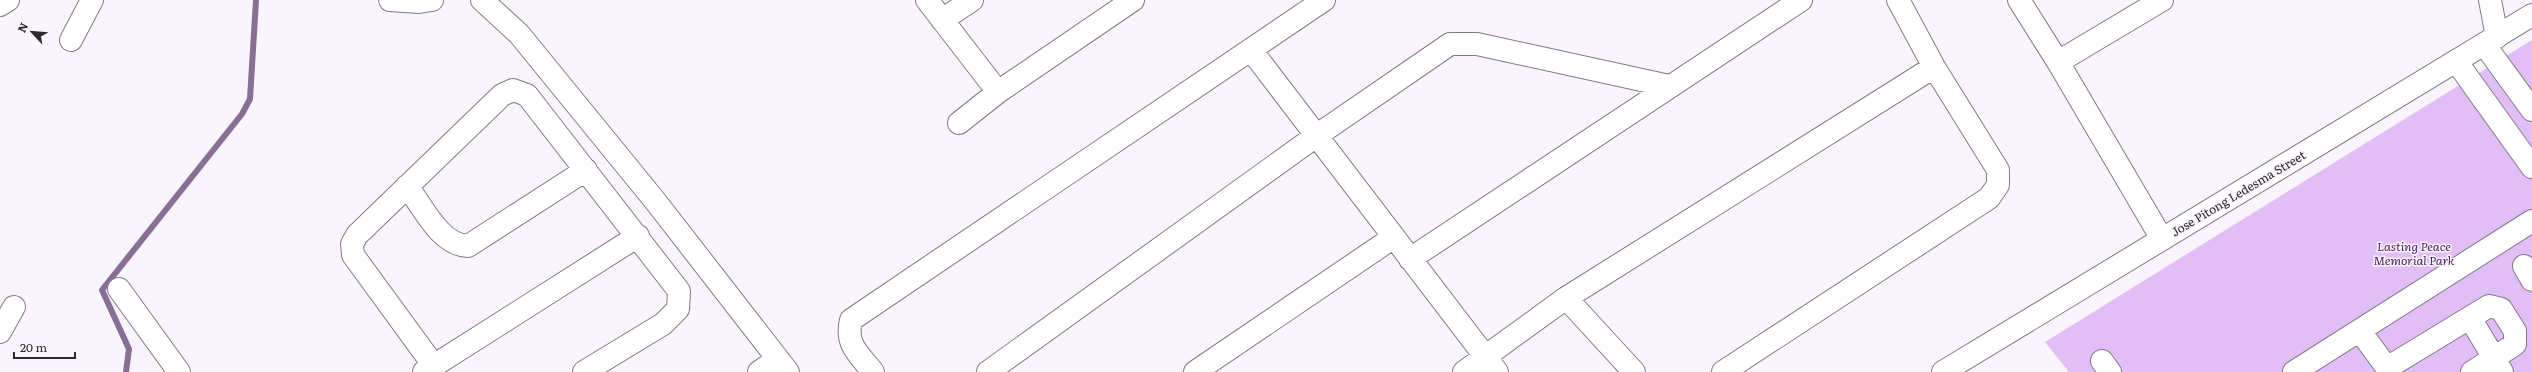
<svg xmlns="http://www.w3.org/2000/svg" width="2532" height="372" font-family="Literata,serif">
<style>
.green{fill:#e1bff6}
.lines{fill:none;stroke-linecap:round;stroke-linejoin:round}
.stream{stroke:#886f96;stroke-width:6}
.minor-casing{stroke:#827a87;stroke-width:24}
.major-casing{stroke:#827a87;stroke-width:24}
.minor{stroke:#fff;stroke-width:22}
.major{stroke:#fff;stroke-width:22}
.labels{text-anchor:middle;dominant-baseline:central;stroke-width:3;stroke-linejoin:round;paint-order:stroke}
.street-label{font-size:12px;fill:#2e2a30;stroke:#faf4fd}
.park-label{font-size:12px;font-style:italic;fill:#461b5c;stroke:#faf4fd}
</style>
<rect width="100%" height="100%" fill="#faf4fd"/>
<path class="green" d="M2532 40V372H2069L2045 342Z"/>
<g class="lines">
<path class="stream" d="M126 372 129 349 102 290 242 114 250 99 256 0"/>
<g class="minor-casing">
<path id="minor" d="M390 0 419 2 432 0
M482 0 519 34 656 202 788 372
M927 0 998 92
M2019 0 2058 62 2162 239
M2490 0 2497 37
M0 5 8 0
M942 20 972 0
M71 40 92 0
M2484 44 2532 110
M1251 50 1497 372
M2456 61 2532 167
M2058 62 2162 0
M959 123 998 92 1133 0
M407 186C423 207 440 245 468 246L586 170
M1410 259 1801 0
M2524 266 2532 280
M119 289 179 372
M1566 298 1634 372
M2360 331 2390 372
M0 332 14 307
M2102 361 2110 372
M434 366 353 255 352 244 357 235 502 95 513 90 527 95 679 291 678 309 663 324 584 372
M2387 368 2489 306 2501 309 2515 331V344L2494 358 2470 318
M424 372 638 236
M759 372 778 359
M873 372C859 354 845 345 851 320L1324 0
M988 372 1316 136 1450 44H1477L1669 86
M1195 372 1394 237
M1464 372 1566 298 1934 67
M1723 372 1989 198 1998 185V170L1934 67 1898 0
M2294 372 2532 221
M2472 372 2494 358 2502 372"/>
</g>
<g class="major-casing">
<path id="major" d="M1943 372 2532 15"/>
</g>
<use href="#minor" class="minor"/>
<use href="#major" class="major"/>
</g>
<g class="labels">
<g class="street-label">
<text transform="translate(2238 193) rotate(-31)">Jose Pitong Ledesma Street</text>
</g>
<g class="park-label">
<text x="2414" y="246">Lasting Peace<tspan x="2414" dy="14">Memorial Park</tspan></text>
</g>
</g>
<g transform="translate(32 32) rotate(296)" stroke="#faf4fd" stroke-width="3" paint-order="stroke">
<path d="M0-3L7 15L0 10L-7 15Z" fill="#2e2a30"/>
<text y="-6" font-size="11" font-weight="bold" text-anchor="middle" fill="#2e2a30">N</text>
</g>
<path d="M14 352v6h61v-6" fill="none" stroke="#2e2a30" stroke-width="2"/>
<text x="20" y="352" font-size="12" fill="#2e2a30" stroke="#faf4fd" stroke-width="3" paint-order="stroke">20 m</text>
</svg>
